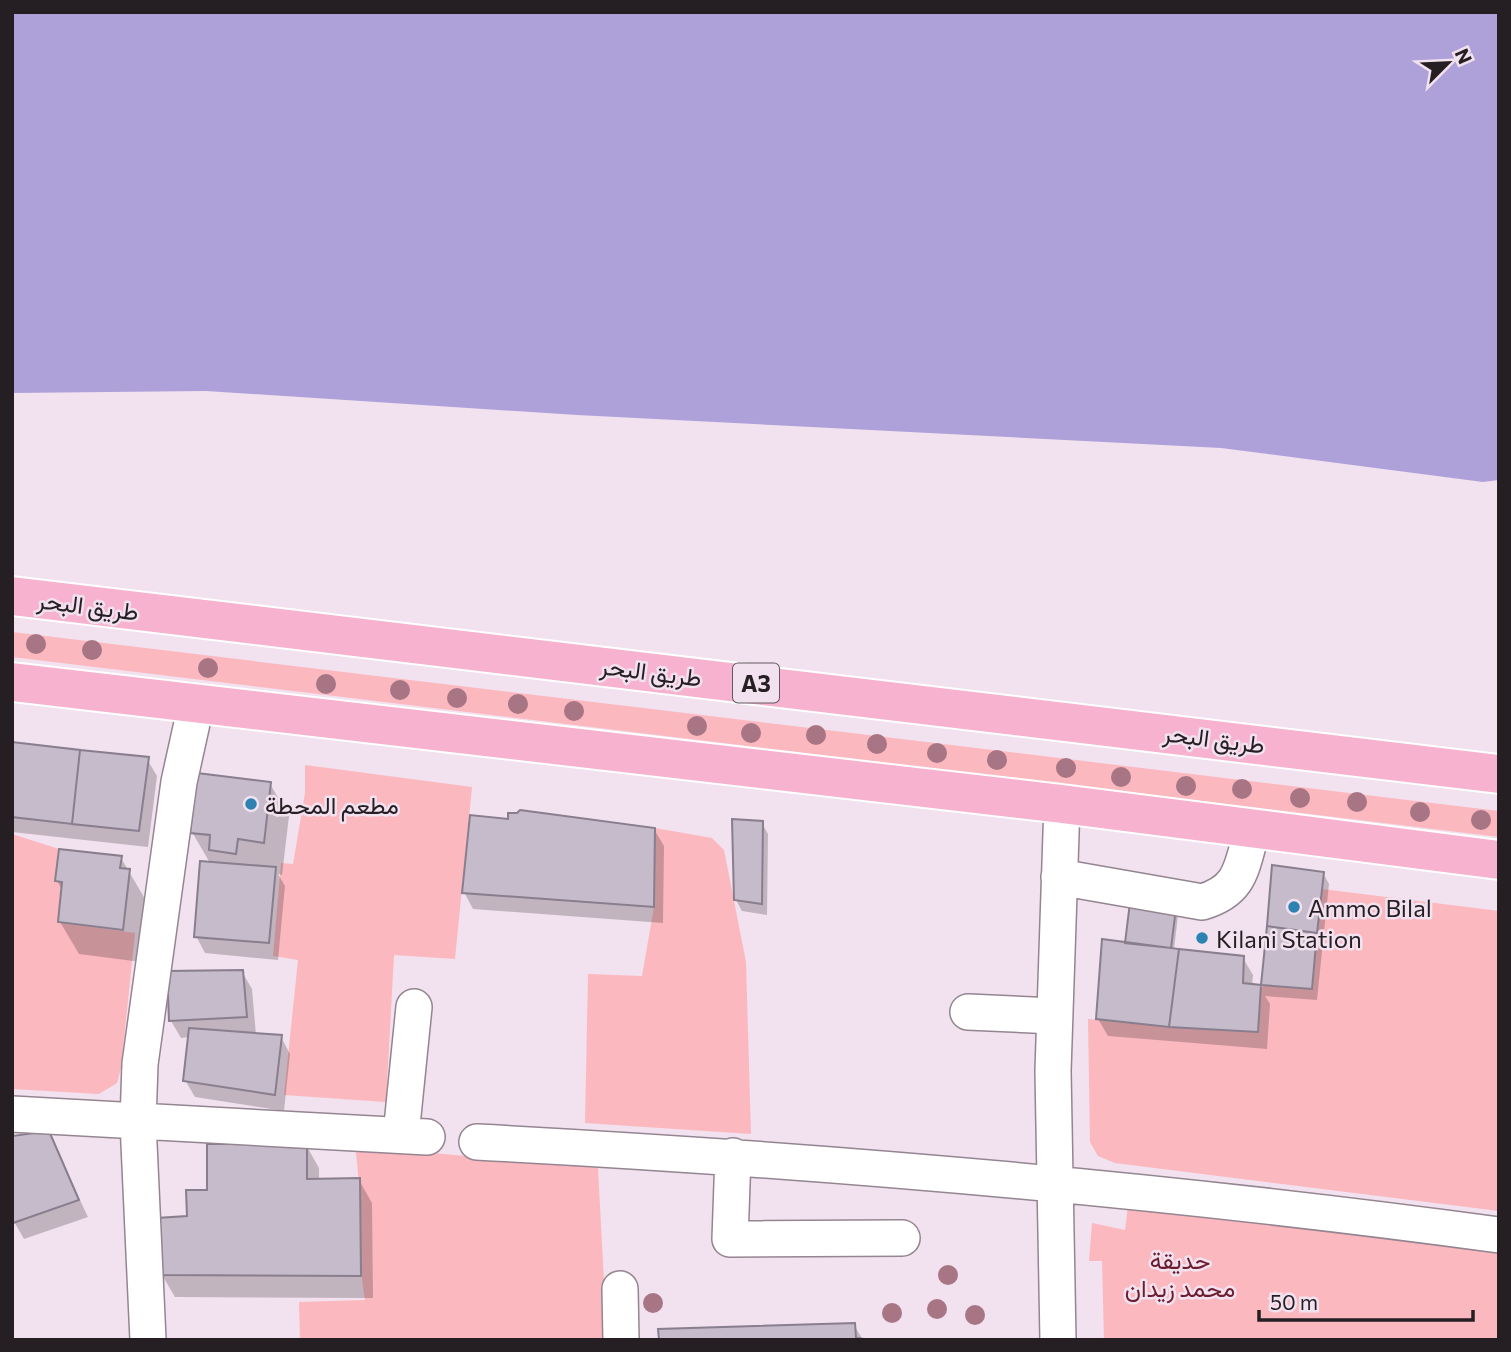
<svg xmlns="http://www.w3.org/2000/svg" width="1511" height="1352" font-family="Commissioner,Vazirmatn,sans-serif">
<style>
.green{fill:#fbb8bf}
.water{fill:#aea1da}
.shadow{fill:#0003}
.building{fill:#c5bbcb;stroke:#887e8d;stroke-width:2}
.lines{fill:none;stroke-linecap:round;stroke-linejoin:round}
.minor-casing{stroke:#948591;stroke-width:38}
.highway-casing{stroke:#fff;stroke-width:42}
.minor{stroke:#fff;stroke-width:35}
.highway{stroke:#f6b2cf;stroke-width:38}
.tree{fill:#a87585}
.poi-dot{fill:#2c83b2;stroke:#f2e1ee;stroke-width:2.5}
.labels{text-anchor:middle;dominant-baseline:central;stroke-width:5;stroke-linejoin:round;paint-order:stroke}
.shield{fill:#f2e1ee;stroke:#625960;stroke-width:2}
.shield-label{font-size:23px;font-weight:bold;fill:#251f23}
.street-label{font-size:24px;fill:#251f23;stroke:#f2e1ee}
.poi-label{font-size:24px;fill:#251f23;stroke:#f2e1ee;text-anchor:start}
.park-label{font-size:24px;fill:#6c1c2f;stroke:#f2e1ee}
</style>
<rect width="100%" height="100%" fill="#f2e1ee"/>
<path class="green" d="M12 632 1499 811V837L12 657Z
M305 765 472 787 455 959 394 955 386 1102 284 1095 298 960 273 956 281 863 293 864 305 793Z
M655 828 712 838 724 850 746 962 751 1134 585 1123 588 974 642 976 654 907Z
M12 834 59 849 55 881 62 882 58 922 135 933 121 1068 117 1083 99 1094 12 1089Z
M1322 889 1499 911V1211L1115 1163 1098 1156 1090 1142 1088 1019 1258 1032 1261 985 1312 989Z
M355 1146 598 1168 607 1340H300L299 1302 365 1300C356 1249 363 1197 355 1146Z
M1129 1198 1499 1250V1340H1104L1102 1261H1089L1092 1223 1125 1230Z"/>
<path class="water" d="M12 12H1499V480L1483 482 1221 448 577 415 206 391 12 393Z"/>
<path class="shadow" d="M12 744 147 759 157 776 148 847 12 832Z
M270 784 289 816 282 875 278 874 285 886 278 960 205 953 196 936 210 863 192 832Z
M762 823 768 834 767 915 742 911 736 900Z
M654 829 664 846 663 923 473 909 464 892Z
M121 858 148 904 141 962 79 954 60 922 63 891 57 881Z
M1273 866 1323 873 1329 884 1317 1000 1265 996 1270 1004 1267 1049 1108 1036 1098 1019 1127 944 1181 891 1174 949 1243 958 1253 975 1252 986 1263 987Z
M242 972 252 989 256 1035 281 1037 290 1054 284 1111 195 1097 185 1080 189 1037 181 1038 171 1021Z
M48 1133 88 1217 24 1239 12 1218V1138Z
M306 1145 319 1168V1180H359L372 1203 373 1298 175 1297 162 1275 189 1218 209 1192Z
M854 1325 863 1340H660Z"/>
<path class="building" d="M12 742 80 750 72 824 12 817Z
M80 750 149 757 139 831 72 824Z
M197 773 271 782 264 843 238 839 236 854 209 850 210 835 190 833Z
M520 810 655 828 654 907 462 893 470 815 508 819V813H517Z
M732 819 763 821 762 904 734 900Z
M59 849 122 856 120 868 130 869 123 930 58 922 62 882 55 881Z
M200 861 276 867 269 943 194 937Z
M1272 865 1324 872 1317 933 1267 926Z
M1133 878 1179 884 1171 948 1125 943Z
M1267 926 1317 933 1312 989 1261 985Z
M1102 939 1179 949 1169 1027 1096 1019Z
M1179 949 1244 956 1243 983 1261 985 1258 1032 1169 1027Z
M243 970 247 1017 169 1021 167 971Z
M189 1028 282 1035 275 1095 183 1081Z
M49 1131 79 1200 13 1223 12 1136Z
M207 1144H307V1179L360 1178 361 1276 160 1275 157 1218 187 1216 186 1190H207Z
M855 1323 856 1338 872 1340H659L658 1329Z"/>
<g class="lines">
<g class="minor-casing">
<path id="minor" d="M1059 877 1202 902C1243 890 1241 866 1253 828
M968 1012 1054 1016
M12 1114 427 1137
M401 1135 414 1007
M477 1142C819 1160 1160 1189 1499 1235
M733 1156 730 1239 902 1238
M620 1289 621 1340
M148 1340 138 1122 140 1064 179 782 196 705
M1058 1340 1053 1071 1062 804"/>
</g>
<g class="highway-casing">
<path id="highway" d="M12 596 1499 774
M12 682 1062 804 1499 860"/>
</g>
<use href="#minor" class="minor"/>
<use href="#highway" class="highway"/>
</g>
<g class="tree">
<circle cx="36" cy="644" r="10"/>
<circle cx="92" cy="650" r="10"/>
<circle cx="208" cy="668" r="10"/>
<circle cx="326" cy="684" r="10"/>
<circle cx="400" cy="690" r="10"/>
<circle cx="457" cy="698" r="10"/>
<circle cx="518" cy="704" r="10"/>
<circle cx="574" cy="711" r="10"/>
<circle cx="697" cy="726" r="10"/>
<circle cx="751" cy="733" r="10"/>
<circle cx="816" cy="735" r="10"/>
<circle cx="877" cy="744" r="10"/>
<circle cx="937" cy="753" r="10"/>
<circle cx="997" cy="760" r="10"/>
<circle cx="1066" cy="768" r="10"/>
<circle cx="1121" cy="777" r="10"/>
<circle cx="1186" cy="786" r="10"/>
<circle cx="1242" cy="789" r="10"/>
<circle cx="1300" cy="798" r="10"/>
<circle cx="1357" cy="802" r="10"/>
<circle cx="1420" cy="812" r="10"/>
<circle cx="1481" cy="820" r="10"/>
<circle cx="948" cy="1275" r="10"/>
<circle cx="653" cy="1303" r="10"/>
<circle cx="937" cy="1309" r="10"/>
<circle cx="892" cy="1313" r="10"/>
<circle cx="975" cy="1315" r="10"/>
</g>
<g class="poi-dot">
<circle cx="251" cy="804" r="7"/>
<circle cx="1294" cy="907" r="7"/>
<circle cx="1202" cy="938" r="7"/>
</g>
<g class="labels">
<rect class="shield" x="733" y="663.5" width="46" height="39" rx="5"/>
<g class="shield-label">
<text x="756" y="683">A3</text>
</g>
<g class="street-label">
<text transform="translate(88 605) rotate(7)">طريق البحر</text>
<text transform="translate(651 671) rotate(7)">طريق البحر</text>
<text transform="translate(1214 738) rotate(7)">طريق البحر</text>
</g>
<g class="poi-label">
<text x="265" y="804">مطعم المحطة</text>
<text x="1308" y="907">Ammo Bilal</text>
<text x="1216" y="938">Kilani Station</text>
</g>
<g class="park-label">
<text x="1180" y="1259">حديقة<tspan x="1180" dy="28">محمد زيدان</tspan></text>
</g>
</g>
<rect width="1511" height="1352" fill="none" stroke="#251f23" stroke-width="28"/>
<g transform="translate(1448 63) rotate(66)" stroke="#f2e1ee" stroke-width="5" paint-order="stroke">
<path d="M0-5L12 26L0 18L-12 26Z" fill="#251f23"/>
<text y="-10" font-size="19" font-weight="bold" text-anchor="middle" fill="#251f23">N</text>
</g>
<path d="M1259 1310v10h214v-10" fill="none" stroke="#251f23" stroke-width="3.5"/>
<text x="1270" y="1310" font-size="21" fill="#251f23" stroke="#f2e1ee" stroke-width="5" paint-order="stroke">50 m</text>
</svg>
